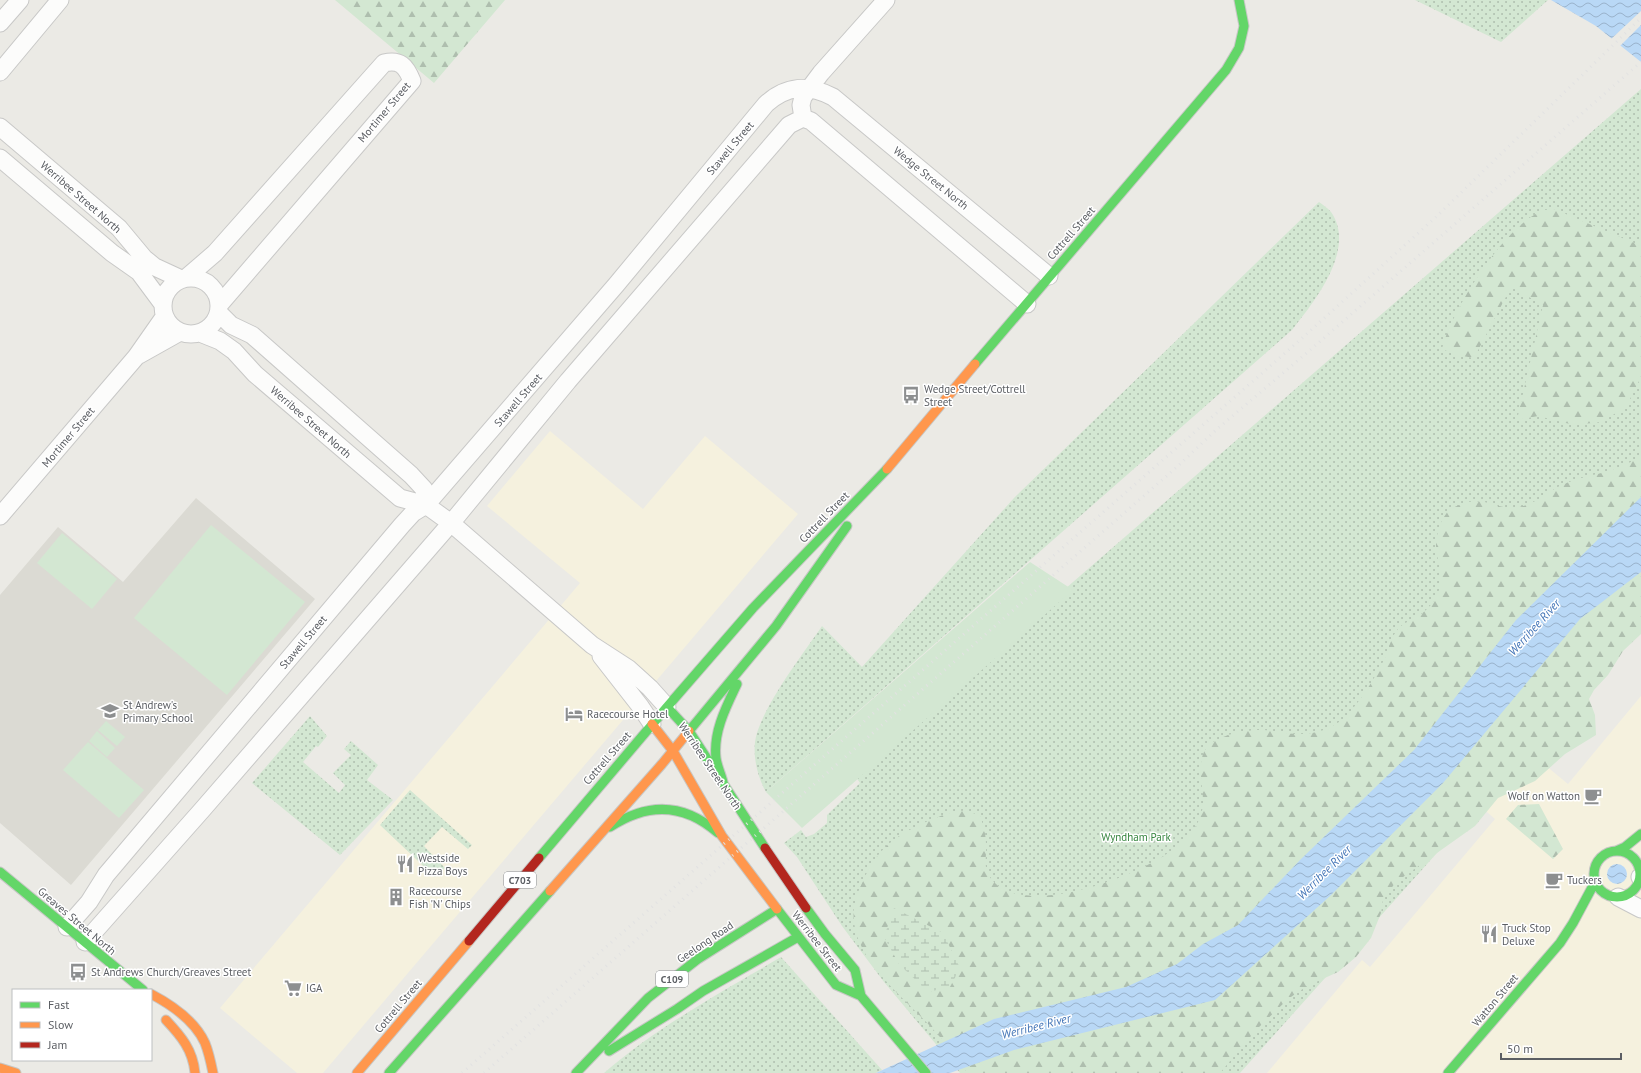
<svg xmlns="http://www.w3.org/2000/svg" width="1641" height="1073" font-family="'PT Sans',sans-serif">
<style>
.commercial{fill:#f5f1de}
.education{fill:#dbdad3}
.grass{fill:url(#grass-dots)}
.forest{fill:url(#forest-firs)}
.wetland{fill:url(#wetland-marsh)}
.garden{fill:#d3e7d2}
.water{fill:url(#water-waves)}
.pier{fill:#ebeae5}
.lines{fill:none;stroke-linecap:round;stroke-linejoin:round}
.street-casing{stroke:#c8c8c7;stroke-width:19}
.fast-casing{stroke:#c7c7c5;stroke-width:11}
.slow-casing{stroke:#c7c7c5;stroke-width:11}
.jam-casing{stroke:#c7c7c5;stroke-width:11}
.street{stroke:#fcfcfb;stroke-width:17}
.fast{stroke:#63d668;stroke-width:9}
.slow{stroke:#ff974d;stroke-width:9}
.jam{stroke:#b3261e;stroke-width:9}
.rail{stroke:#e2e2e2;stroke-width:3;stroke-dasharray:1 5;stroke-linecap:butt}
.labels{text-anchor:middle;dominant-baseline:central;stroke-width:3;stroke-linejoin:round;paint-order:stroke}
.shield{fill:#fff;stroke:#8c8e92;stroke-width:1}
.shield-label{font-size:10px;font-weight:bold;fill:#5b5e63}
.street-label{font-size:11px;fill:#5b5e63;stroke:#fff}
.poi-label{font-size:11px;fill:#5b5e63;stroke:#fff;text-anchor:start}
.park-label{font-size:11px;fill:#378640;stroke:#fff}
.water-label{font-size:12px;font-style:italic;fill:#4375b7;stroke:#fff}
</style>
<defs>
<pattern id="grass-dots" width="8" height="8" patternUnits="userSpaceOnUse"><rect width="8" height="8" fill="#d3e7d2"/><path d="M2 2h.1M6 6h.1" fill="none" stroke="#aebeae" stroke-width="1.8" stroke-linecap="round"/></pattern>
<pattern id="forest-firs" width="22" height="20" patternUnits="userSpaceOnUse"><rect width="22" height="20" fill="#d3e7d2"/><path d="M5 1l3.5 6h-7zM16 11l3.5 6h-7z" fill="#aebeae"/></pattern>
<pattern id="wetland-marsh" width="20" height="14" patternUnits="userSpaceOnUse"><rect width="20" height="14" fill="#d3e7d2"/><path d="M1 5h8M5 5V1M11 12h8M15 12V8" fill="none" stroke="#aebeae"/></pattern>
<pattern id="water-waves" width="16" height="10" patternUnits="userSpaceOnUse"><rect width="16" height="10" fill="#b9d8f6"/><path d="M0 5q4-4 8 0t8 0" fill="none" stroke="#99b2cb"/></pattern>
</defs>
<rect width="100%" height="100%" fill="#ebeae5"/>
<path class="commercial" d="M550 431 643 509 705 436 798 514 323 1073H297L220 1008 580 583 487 506Z
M1641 696V1073H1267L1362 960 1370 967 1495 819 1480 806 1528 751 1568 784Z"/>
<path class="education" d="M196 498 315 599 71 885 0 823V595L58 527 123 582Z"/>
<path class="grass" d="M1415 0H1548L1501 42Z
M1641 89V598L1633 634 1240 1073H960L884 982 842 926 797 857 784 843 801 830 806 837 814 834 827 823V815L860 783 853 773Z
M1319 202C1323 205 1328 208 1331 212 1357 249 1314 302 1292 330L766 792C757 776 751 752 757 733 768 699 801 657 822 626L862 667 1014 498Z
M310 716 327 736 318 747 316 746 303 762 339 793 345 785 333 773 351 755 344 749 351 741 378 765 367 780 393 800 340 855 252 783Z
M410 790 472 845 468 849 442 827 424 846 445 868 435 877 380 825Z
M781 957 882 1070 876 1073H604C657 1027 720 993 781 957Z"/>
<path class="forest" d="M335 0H505L434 83Z
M1554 209 1641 246V377L1626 407 1601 422 1574 425 1538 416 1517 420 1543 305 1511 287 1474 358 1457 355 1442 349C1451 311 1505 225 1542 211 1546 209 1551 210 1554 209Z
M1641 457V634L1623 651 1608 675 1594 690 1589 699 1595 715 1596 735 1565 754 1535 781 1498 798 1475 826 1396 882 1383 899 1381 913 1371 938 1356 957 1338 972 1307 986 1288 999 1256 1030 1220 1073H967C956 1056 944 1041 930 1026 904 998 858 962 854 922 852 906 857 893 864 879 871 863 881 849 895 839 907 830 950 809 965 811 970 812 975 814 980 815 983 825 986 834 986 844 987 861 981 870 996 884 1034 919 1166 869 1192 832 1198 824 1202 814 1203 805 1204 788 1195 762 1207 747 1212 741 1221 738 1228 735 1238 732 1251 730 1262 730 1273 730 1284 734 1296 734 1313 735 1333 729 1345 717 1361 701 1374 679 1384 660 1389 650 1390 638 1398 629 1403 623 1412 620 1418 616 1427 611 1436 600 1439 590 1444 576 1437 561 1436 546 1436 538 1439 526 1443 518 1445 516 1447 512 1449 510 1451 508 1455 507 1457 506 1485 493 1496 512 1519 507 1536 504 1548 491 1562 485 1577 478 1594 475 1609 471 1620 467 1631 462 1641 457Z
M1539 804 1563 849 1553 859 1506 819 1518 805Z"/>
<path class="wetland" d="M894 908 943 933 960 968 950 987 928 992 899 964 884 937Z"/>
<path class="garden" d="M211 525 305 602 227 695 134 618Z
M62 533 117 579 92 609 37 563Z
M1030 562 1073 590 802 828 766 792Z
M106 721 125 737 117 746 98 730Z
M97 731 115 748 107 757 89 741Z
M88 742 144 790 119 818 63 770Z"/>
<path class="water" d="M1551 0H1641V62L1596 26Z
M1641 497V572L1580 619 1443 783 1330 896 1215 1000 1014 1050 950 1073H876L994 1019 1126 987 1177 964 1203 944 1238 925 1300 860 1414 750 1516 620Z
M1607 874a10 10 0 1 1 20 0a10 10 0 1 1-20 0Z"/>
<path class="pier" d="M1641 11V25L1619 47 1610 40Z"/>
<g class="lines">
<g class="street-casing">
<path id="street" d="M0 23 20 0
M0 72 60 0
M803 118 811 121 1027 304
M803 118 801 105 803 97 821 73 886 0
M0 127 119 228 144 258 155 267 181 279
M0 158 112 253 139 272 162 303
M163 306a28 28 0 1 1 56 0a28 28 0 1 1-56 0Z
M186 278 215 253 384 63C400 59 406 66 412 81L220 304
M219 313 231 325 252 335 411 475 424 489 426 505
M200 333 220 341 234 351 255 374 400 498 426 505 451 523 592 645 629 669 650 688 667 707
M139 355 180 332
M0 516 136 357 164 317
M601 656 640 706 652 724
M1640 877 1641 879
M1618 897 1641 909
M67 927 89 902 106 875 402 525 413 513 426 505 616 285 766 104C787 85 808 84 833 97L1049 276
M85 942 202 810 457 516 568 381 789 125 803 118"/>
</g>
<g class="fast-casing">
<path id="fast" d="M975 364 1226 70 1239 48 1244 26 1239 0
M667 707 753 608 887 469
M689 731 776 626 847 526
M723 782C721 774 717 766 716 758 713 732 726 707 737 684
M610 827C648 802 684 803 718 833
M1594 874a23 23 0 1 1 46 0a23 23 0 1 1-46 0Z
M1616 851 1625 847 1641 834
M539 858 667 707 689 731 765 848
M0 872 143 990
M806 908 825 934 855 970 861 996 926 1073
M777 909 836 985 861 996
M609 1051 677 1009 703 991 798 937
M389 1073 550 891
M576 1073 648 998 698 959 777 909
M1448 1073 1560 943 1573 923 1595 882"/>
</g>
<g class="slow-casing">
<path id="slow" d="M887 469 975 364
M652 724 673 751 722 836 777 909
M550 891 662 764 689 731
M151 994C172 1005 195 1021 205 1043 209 1053 211 1063 213 1073
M166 1020C181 1036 193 1050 195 1073
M0 1068 16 1073
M357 1073 469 941"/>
</g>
<g class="jam-casing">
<path id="jam" d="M765 848 806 908
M469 941 539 858"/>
</g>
<use href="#street" class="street"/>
<use href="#fast" class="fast"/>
<use href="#slow" class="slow"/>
<use href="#jam" class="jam"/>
<path class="rail" d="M462 1073 1300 340 1437 216 1641 18
M484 1073 1178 466 1216 430 1309 351 1641 62"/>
</g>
<defs>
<g id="bus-bare" transform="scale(1.38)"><path d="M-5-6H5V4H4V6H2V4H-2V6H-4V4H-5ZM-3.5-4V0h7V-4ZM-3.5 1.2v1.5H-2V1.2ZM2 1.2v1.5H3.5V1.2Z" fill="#8d8f90" stroke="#fff" stroke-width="2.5" paint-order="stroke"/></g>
<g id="school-bare" transform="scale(1.38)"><path d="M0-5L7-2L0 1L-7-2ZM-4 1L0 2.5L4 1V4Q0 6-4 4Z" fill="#8d8f90" stroke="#fff" stroke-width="2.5" paint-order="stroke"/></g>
<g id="hotel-bare" transform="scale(1.38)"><path d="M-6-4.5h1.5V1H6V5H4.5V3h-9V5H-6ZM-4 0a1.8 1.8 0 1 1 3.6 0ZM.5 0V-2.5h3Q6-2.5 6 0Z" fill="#8d8f90" stroke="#fff" stroke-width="2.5" paint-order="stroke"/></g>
<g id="cafe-bare" transform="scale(1.38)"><path d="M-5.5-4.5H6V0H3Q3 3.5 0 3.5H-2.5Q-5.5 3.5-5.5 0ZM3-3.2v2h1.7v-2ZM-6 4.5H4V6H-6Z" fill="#8d8f90" stroke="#fff" stroke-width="2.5" paint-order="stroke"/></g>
<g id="restaurant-bare" transform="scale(1.38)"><path d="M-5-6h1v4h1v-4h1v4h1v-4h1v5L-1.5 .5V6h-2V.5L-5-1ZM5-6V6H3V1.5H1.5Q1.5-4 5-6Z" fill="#8d8f90" stroke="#fff" stroke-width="2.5" paint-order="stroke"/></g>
<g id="building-bare" transform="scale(1.38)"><path d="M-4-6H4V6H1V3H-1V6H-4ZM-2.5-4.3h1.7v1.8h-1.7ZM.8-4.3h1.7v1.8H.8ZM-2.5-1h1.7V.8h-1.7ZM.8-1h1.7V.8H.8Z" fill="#8d8f90" stroke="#fff" stroke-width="2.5" paint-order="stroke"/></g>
<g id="supermarket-bare" transform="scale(1.38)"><path d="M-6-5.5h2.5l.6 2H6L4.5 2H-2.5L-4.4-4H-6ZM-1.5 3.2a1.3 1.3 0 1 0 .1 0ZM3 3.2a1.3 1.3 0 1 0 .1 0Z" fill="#8d8f90" stroke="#fff" stroke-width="2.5" paint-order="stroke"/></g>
</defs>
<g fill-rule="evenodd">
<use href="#bus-bare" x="911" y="395"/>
<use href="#school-bare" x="110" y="711"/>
<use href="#hotel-bare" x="574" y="714"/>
<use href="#cafe-bare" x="1593" y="796"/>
<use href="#restaurant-bare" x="405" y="864"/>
<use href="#cafe-bare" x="1554" y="880"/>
<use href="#building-bare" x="396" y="897"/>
<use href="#restaurant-bare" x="1489" y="934"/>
<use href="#bus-bare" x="78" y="972"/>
<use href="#supermarket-bare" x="293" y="988"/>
</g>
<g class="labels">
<g class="shield">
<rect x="504" y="872" width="32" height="16" rx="3"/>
<rect x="656" y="971" width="32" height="16" rx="3"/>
</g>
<g class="shield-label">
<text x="520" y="880">C703</text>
<text x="672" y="979">C109</text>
</g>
<g class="street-label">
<text transform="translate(384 112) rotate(-50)">Mortimer Street</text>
<text transform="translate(730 148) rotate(-50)">Stawell Street</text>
<text transform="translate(931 178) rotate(39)">Wedge Street North</text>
<text transform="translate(81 197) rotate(41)">Werribee Street North</text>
<text transform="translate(1071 233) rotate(-49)">Cottrell Street</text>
<text transform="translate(518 400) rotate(-49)">Stawell Street</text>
<text transform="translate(311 422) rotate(41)">Werribee Street North</text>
<text transform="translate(68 437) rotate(-50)">Mortimer Street</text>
<text transform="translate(824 517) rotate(-46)">Cottrell Street</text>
<text transform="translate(303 642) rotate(-50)">Stawell Street</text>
<text transform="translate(607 758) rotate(-49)">Cottrell Street</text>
<text transform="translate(710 766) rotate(56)">Werribee Street North</text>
<text transform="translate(77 921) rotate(40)">Greaves Street North</text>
<text transform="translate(817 941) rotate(52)">Werribee Street</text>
<text transform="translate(705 942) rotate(-34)">Geelong Road</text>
<text transform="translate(1495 1000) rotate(-50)">Watton Street</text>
<text transform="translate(398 1006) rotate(-50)">Cottrell Street</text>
</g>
<g class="poi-label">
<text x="924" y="389">Wedge Street/Cottrell<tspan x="924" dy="13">Street</tspan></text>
<text x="123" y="705">St Andrew's<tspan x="123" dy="13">Primary School</tspan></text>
<text x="587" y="714">Racecourse Hotel</text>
<text x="1580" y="796" text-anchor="end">Wolf on Watton</text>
<text x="418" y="858">Westside<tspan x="418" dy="13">Pizza Boys</tspan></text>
<text x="1567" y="880">Tuckers</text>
<text x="409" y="891">Racecourse<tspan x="409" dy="13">Fish 'N' Chips</tspan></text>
<text x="1502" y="928">Truck Stop<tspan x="1502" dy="13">Deluxe</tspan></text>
<text x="91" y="972">St Andrews Church/Greaves Street</text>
<text x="306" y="988">IGA</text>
</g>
<g class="park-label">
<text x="1136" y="837">Wyndham Park</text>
</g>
<g class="water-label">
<text transform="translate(1534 627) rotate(-48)">Werribee River</text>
<text transform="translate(1324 872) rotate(-45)">Werribee River</text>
<text transform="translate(1036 1026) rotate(-14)">Werribee River</text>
</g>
</g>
<rect x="12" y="989" width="140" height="72" fill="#ffffff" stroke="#bdbfc1"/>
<rect x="20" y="1002" width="20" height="6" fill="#63d668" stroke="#bdbfc1"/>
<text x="48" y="1009" font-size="12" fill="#5b5e63">Fast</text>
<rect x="20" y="1022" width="20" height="6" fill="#ff974d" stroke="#bdbfc1"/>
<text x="48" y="1029" font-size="12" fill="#5b5e63">Slow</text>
<rect x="20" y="1042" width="20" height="6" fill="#b3261e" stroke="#bdbfc1"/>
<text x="48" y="1049" font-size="12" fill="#5b5e63">Jam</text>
<path d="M1501 1053v6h120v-6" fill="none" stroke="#5b5e63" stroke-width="2"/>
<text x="1507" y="1053" font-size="12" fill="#5b5e63" stroke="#ffffff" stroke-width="3" paint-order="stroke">50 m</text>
</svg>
